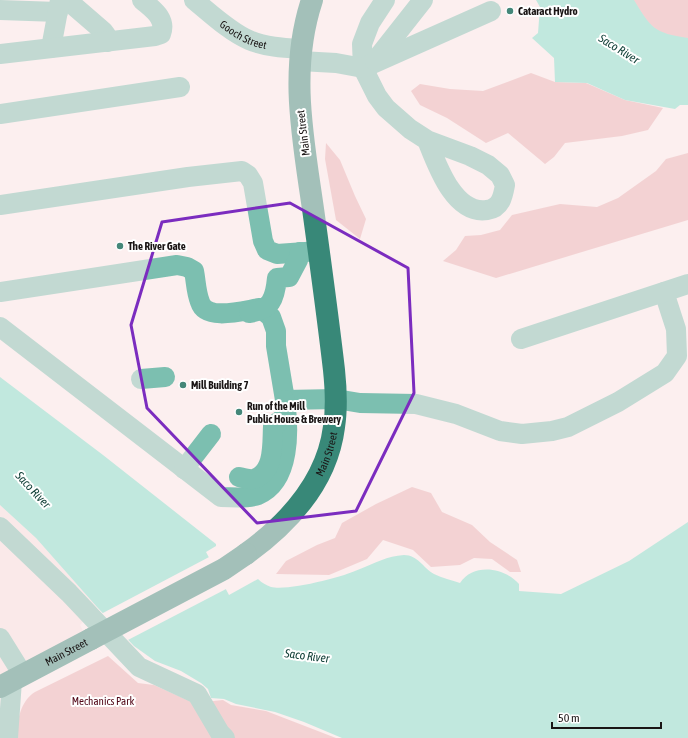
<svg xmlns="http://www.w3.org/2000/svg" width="688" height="738" font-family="'Asap Condensed',sans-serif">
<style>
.built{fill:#f8e2e2}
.green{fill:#e9b0b2}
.water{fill:#7be0cb}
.pier{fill:#fcefef}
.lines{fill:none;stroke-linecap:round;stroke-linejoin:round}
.minor{stroke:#7cbfb0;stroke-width:20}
.major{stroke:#388878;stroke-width:22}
.major-bridge{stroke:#388878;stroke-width:22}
.marked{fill:none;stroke:#7b2cbf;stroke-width:3;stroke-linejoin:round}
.poi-dot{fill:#448779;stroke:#fff;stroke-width:1.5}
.labels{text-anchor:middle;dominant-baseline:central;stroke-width:4;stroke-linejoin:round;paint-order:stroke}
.poi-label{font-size:11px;font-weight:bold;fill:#1a1515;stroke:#fff;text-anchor:start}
.street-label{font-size:11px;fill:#1a1515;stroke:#fff}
.park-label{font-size:11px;fill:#510717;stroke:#fff}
.water-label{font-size:12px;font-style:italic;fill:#134139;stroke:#fff}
</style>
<rect width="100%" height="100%" fill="#fcefef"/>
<path class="built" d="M0 505 36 538 97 607 80 625 88 641 0 687Z"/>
<path class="green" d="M624 0H688V42L655 32Z
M531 73 555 82 586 83 625 100 663 108 648 130 622 136 565 143 554 157 545 164 508 133 486 143 447 118 420 105 411 91 420 84 450 89 483 91Z
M326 143 340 160 355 196 366 219 360 239 336 220 325 159Z
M688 153V220L496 278 443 261 456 250 465 236 481 235 500 230 512 215 560 204 597 207 618 198 656 171 666 159Z
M412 487 431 493 442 512 472 525 490 542 517 560 521 572H510L492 559 474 558 460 565 431 567 413 550 383 540 367 559 329 575 276 574 286 561 317 545 335 538 342 523 376 504Z
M108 656 138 683 154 685 194 703 223 700 231 705 266 711 336 738H16C17 722 20 701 35 692Z"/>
<path class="water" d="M536 0H634C651 28 654 33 688 38V105H680L675 109 625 100 587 83 555 82 554 58 532 38 538 33 540 7Z
M0 377 103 455 216 544V546L206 552 229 595 258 579C262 583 266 585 271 587 289 591 343 577 360 569 375 563 387 556 404 555 418 555 423 568 434 574 442 578 452 580 460 583 473 563 504 567 519 584V591L561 594 629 561 688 522V738H342L304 722 275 712 236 704 224 699 211 698 208 689 201 683 181 671 155 661 134 646 97 607 36 538 0 505Z"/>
<path class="pier" d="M211 556 228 588 126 641 101 614Z"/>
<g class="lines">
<g class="minor">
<path d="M67 0 103 31 106 35 107 42"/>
<path id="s1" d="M194 0C210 13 230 32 249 40 265 47 284 48 301 49"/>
<path d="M385 0 370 23 362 44 363 68 377 96 386 108 410 129 427 140 470 156 488 165 500 175 505 185C503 196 501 208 487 210 454 215 437 165 427 140"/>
<path d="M0 10 58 12"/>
<path d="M51 48 60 0"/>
<path d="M0 54 155 36 161 34C167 18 152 9 142 0"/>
<path d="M300 61 336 63 363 68 491 11"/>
<path d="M375 61 423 0"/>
<path d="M0 114 180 87"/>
<path d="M0 205 188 177 242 171 248 175 253 183 263 241 267 250 277 254 319 251"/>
<path d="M0 292 177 265 187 267 194 271C196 281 196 292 200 302 206 322 245 310 260 308L271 317 276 331V346L285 400 336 399 360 403 416 404 456 414 500 431 522 434 552 431 568 427 618 402 665 373 677 356 676 329 664 292"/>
<path d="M249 313C271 310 275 299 277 278L289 277 298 260 300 252"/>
<path d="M0 327 221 497C233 497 247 499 258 495 291 481 289 429 285 400"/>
<path d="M521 339 688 284"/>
<path d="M141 379 165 377"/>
<path d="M184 469 211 434"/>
<path d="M239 477C243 478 250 480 254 479 275 472 272 443 273 426L286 416"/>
<path d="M0 527 69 593 139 667 197 694 220 733 225 738"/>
<path d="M0 638 23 675"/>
<path d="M8 738 12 680"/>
</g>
<g class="major">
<path id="s2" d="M246 554C289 523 327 482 334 427 337 408 336 389 334 370 328 318 321 267 314 216 304 143 288 72 312 0"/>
<path id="s3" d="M0 687 91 639"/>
</g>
<path class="major-bridge" d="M91 639 224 569 246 554"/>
</g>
<path d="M0 0H688V738H0ZM290 203 408 268 414 393 356 511 257 523 147 408 131 325 162 222Z" fill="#fcefef" fill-opacity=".55" fill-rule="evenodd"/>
<path class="marked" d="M290 203 408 268 414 393 356 511 257 523 147 408 131 325 162 222Z"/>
<g class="poi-dot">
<circle cx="510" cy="11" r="4"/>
<circle cx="120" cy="246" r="4"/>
<circle cx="183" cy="385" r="4"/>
<circle cx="239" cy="412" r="4"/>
</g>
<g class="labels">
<g class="poi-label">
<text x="518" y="11">Cataract Hydro</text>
<text x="128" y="246">The River Gate</text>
<text x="191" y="385">Mill Building 7</text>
<text x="247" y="406">Run of the Mill<tspan x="247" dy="13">Public House &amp; Brewery</tspan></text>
</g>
<g class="street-label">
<text stroke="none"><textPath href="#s1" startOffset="61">Gooch Street</textPath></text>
<text transform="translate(303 133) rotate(-97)">Main Street</text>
<text stroke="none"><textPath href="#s2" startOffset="131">Main Street</textPath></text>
<text stroke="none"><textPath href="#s3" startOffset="75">Main Street</textPath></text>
</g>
<g class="park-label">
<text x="103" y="701">Mechanics Park</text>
</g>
<g class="water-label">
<text transform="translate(619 49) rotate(32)">Saco River</text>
<text transform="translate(33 490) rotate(47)">Saco River</text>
<text transform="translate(307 656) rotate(7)">Saco River</text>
</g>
</g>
<path d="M552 722v6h109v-6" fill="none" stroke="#1a1515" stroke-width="2"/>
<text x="558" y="722" font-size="12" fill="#1a1515" stroke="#ffffff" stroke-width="3" paint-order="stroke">50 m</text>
</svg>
